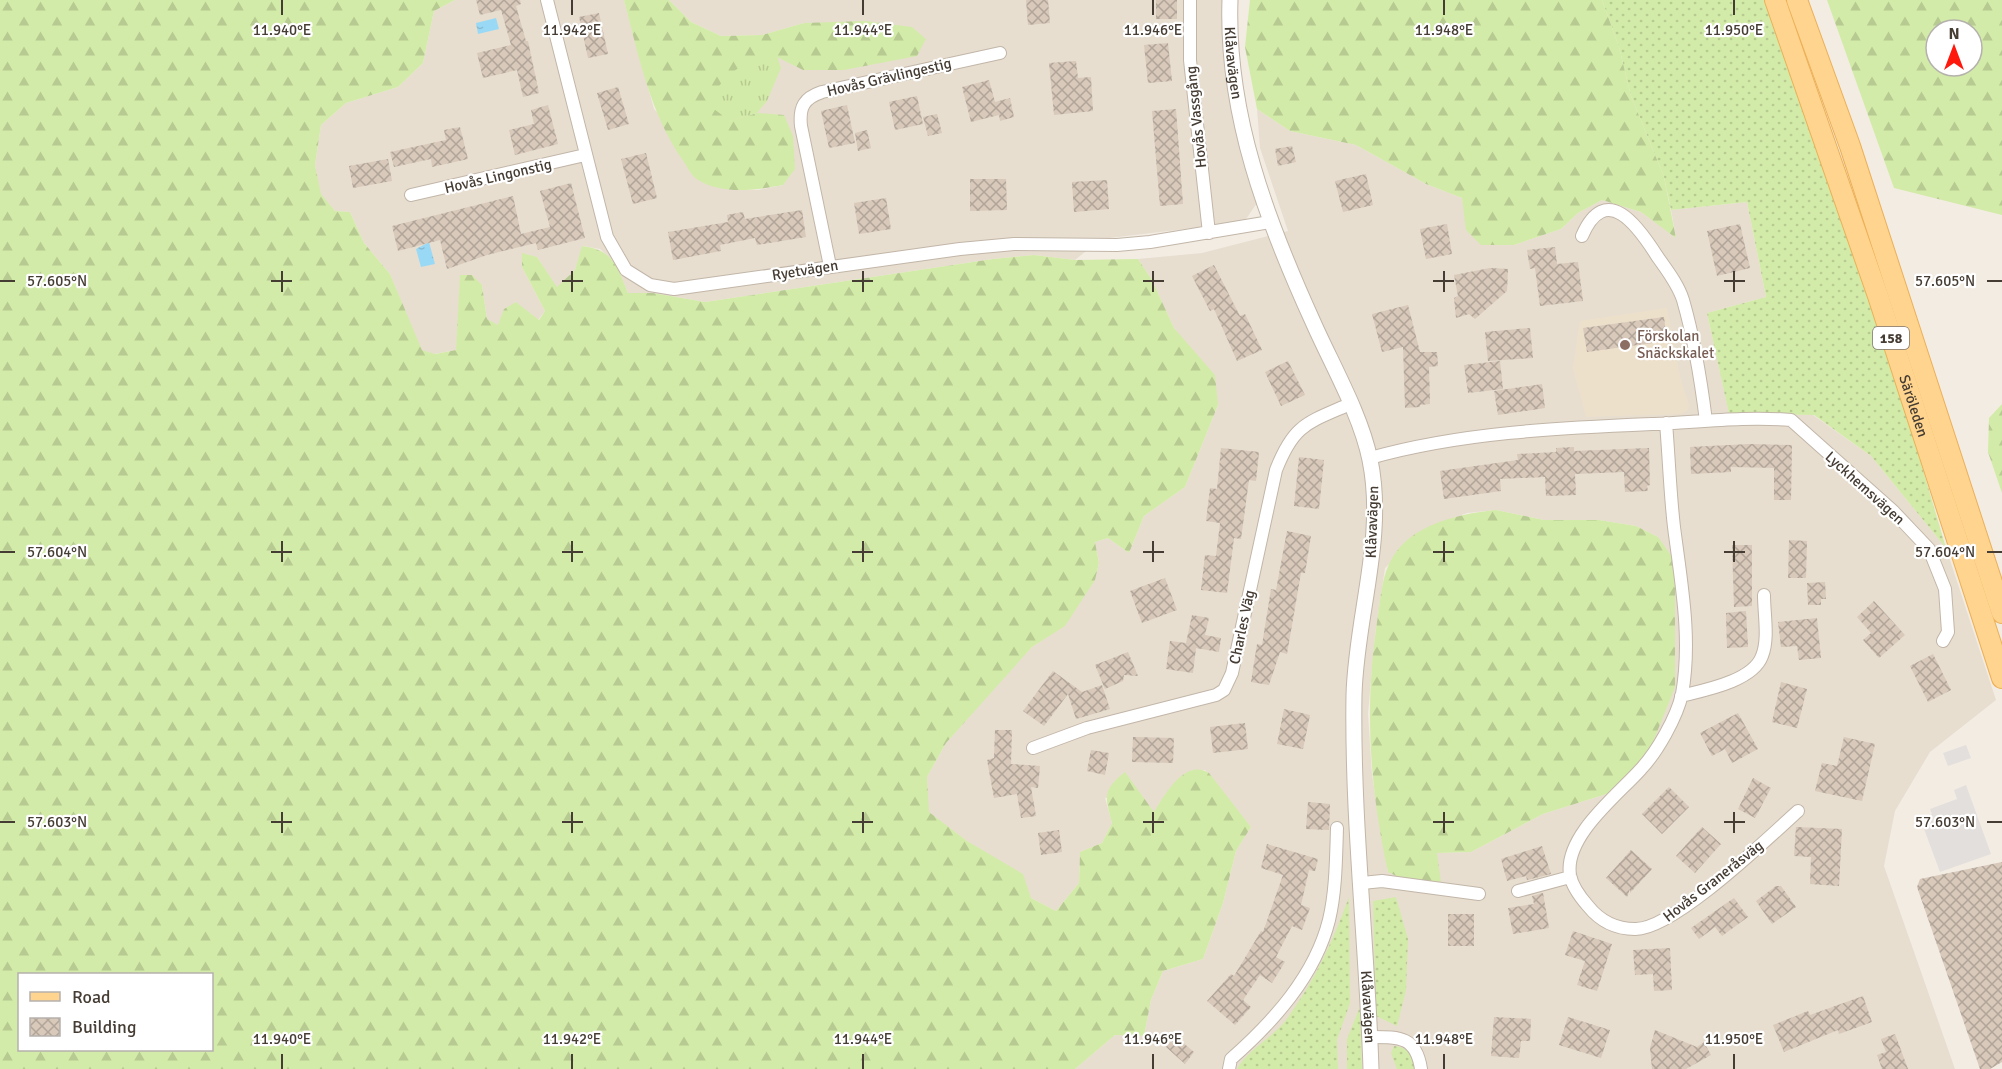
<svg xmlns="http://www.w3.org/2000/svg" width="2002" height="1069" font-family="Signika,sans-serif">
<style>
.residential{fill:#e7ded0;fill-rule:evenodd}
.education{fill:#ede0cb}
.grass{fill:url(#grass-dots)}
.forest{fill:url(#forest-firs);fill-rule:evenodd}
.park{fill:url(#park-tufts)}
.parking{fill:#e3dfdc}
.water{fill:url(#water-ripples)}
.building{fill:url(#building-cross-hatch)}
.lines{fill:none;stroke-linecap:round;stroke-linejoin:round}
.minor-casing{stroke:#c2b6a8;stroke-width:14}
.tertiary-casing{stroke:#c2b6a8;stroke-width:17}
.primary-casing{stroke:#ecb058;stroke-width:22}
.minor{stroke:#fff;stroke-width:12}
.tertiary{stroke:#fff;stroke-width:15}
.primary{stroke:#ffd48f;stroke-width:20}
.ticks{fill:none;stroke:#453c33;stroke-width:2}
.education-dot{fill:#8d6e63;stroke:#fff;stroke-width:2}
.labels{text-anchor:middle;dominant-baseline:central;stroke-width:4.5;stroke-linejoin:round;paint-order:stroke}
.shield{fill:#fff;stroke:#7d7670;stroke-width:1.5}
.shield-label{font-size:14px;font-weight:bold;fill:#453c33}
.street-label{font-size:15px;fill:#453c33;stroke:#fff}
.education-label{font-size:15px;fill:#785e54;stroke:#fff;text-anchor:start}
.ticks-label{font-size:15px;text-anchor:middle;fill:#453c33;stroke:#fff;stroke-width:4.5;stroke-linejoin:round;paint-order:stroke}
</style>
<defs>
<pattern id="grass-dots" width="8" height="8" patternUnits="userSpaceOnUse" patternTransform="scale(1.5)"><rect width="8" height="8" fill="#d3eba8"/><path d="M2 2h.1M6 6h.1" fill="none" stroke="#b6ca91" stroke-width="1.8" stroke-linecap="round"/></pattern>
<pattern id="forest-firs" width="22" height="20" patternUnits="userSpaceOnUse" patternTransform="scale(1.5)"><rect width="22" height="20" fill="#d3eba8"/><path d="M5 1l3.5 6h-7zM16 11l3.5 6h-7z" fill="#b6ca91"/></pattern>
<pattern id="park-tufts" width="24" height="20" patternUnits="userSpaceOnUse" patternTransform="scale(1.5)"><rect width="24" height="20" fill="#d3eba8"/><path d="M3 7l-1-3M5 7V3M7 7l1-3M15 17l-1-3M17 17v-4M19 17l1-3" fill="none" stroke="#b6ca91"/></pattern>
<pattern id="water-ripples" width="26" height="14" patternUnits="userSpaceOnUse" patternTransform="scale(1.5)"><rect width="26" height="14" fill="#9ad9f5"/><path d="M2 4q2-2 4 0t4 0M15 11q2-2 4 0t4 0" fill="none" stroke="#86bbd2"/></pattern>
<pattern id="building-cross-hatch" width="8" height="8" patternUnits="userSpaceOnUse" patternTransform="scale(1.5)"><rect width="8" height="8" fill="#d8c9ba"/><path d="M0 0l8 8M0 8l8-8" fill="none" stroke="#b1a498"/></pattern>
</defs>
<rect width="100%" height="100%" fill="#f3ece3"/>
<path class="residential" d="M455 0H624L654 109 725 189 758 190 783 185 730 121 777 56 803 70 804 23 762 35 721 36 691 22 669 0H1224L1257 203 1244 222 1101 239 1075 260 1034 255 993 259 705 302 653 293H628L615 262 600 249 583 246 575 270 557 288 537 257 522 267 545 311 538 320 515 302 498 326 487 319 482 285 456 350 434 354 421 350 390 274 364 243 350 212 335 211 320 194 315 165 321 125 346 103 398 87 423 63 434 11Z
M1257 109 1290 131 1356 145 1426 184 1462 198 1465 211 1514 245 1561 229 1578 213 1602 200 1641 212 1676 237 1671 210 1747 202 1766 297 1707 313 1729 413 1813 415 1871 456 1946 548 1996 700 1930 752 1895 811 1884 866 1955 1069H1075L1115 1035 1144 1036 1151 1000 1163 971 1203 959 1223 903 1236 851 1251 827 1205 770H1193L1182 775 1154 812 1141 795 1105 798 1112 823 1102 843 1080 852 1079 883 1056 911 1031 898 967 841 928 812 927 777 946 743 1001 679 1032 647 1065 625 1095 579 1099 563 1095 542 1108 538 1129 553 1144 516 1185 487 1218 405 1191 351 1174 328 1152 280 1138 259 1202 253 1288 231 1260 148ZM1496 510 1544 520H1599L1636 526 1658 537 1616 791 1543 814 1471 852 1437 853 1388 872 1372 775 1368 714 1375 635 1385 568 1431 527 1467 513Z"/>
<path class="education" d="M1667 308 1681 381 1689 405 1688 410 1681 414 1586 417 1573 368 1580 321Z"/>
<path class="grass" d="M1602 0H1764L1857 245 1946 548 1871 456 1814 415 1729 414 1707 313 1766 297 1747 202 1671 210 1664 177 1631 96 1619 47Z
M1349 897 1350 1003 1337 1040 1338 1069H1237C1246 1052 1273 1037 1286 1020 1314 982 1333 941 1349 897Z
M1396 897 1408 939 1406 990 1397 1026 1376 1016 1373 901Z
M1360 1007 1362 1069H1347V1039Z
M1394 1046C1409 1047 1413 1056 1416 1069H1397L1391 1053Z"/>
<path class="forest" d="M0 0H455L434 11 423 63 398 87 346 103 321 125 315 165 321 194 335 211 350 212 364 243 390 274 422 350 435 354 456 350 460 275H472L482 285 487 319 498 325 504 309 516 302 539 320 545 311 522 267V253L537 257 557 287 575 270 582 246C614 250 617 266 628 293H653L705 302 993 259 1034 255 1075 260 1138 259 1152 280 1174 328 1215 375 1218 405 1185 487 1144 516 1129 553 1108 538 1095 542 1099 563 1095 580 1065 626 1032 647 946 743 927 777 929 812 967 841 1023 874 1031 898 1056 911 1079 883 1080 852 1102 843 1112 823C1105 797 1102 790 1125 772L1154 812C1165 795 1184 758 1209 773L1251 827 1236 851 1223 903 1203 959 1163 971 1151 1000 1144 1036 1115 1035 1075 1069H0ZM20 974H212V1050H20Z
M624 0H669L691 22 721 36 762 35 804 23 865 21 912 27 926 39 917 56 844 70H803L777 57 730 121 757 113 784 115 793 136 795 169 783 185C757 190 722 195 698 180 692 177 688 168 684 162 650 114 639 57 624 0Z
M1250 0H1602L1619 47 1631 96 1664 177 1676 238 1641 212 1602 200 1578 213 1561 229 1514 245H1481L1466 230 1462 198 1426 184 1356 145 1290 131 1257 109 1245 47Z
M1827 0H2002V215L1894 188ZM1936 30H1972V66H1936Z
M2002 404V493L1988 452 1989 418Z
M1496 510 1544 520H1599L1636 526 1658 537 1675 561V687L1651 747 1616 791 1543 814 1471 852 1437 853 1441 883 1409 882 1388 872C1369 784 1364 704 1378 615 1382 588 1383 564 1403 544 1426 521 1466 513 1496 510Z"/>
<path class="park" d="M777 56 781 68 767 101 757 113 730 121 714 109V92C733 68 746 60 777 56Z"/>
<path class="parking" d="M1966 745 1971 758 1948 766 1943 753Z
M1966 785 1991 854 1940 872 1920 818 1932 814 1930 809 1957 799 1954 790Z"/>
<path class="water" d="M496 18 499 29 478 34 476 23Z
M429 242 435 264 421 267 416 249Z"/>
<path class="building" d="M476 0H520L521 4 516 6 526 41H528L539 93 523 97 517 70 483 78 477 53 511 45 501 10 480 15Z
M1026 0H1048L1050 23 1028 25Z
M1156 0H1177V19H1156Z
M599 13 608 54 588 58 579 17Z
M1168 43 1172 81 1148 83 1144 45Z
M1076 61 1078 78 1091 77 1093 111 1054 115 1049 63Z
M989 80 995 102 1010 98 1014 117 1000 121 999 115 971 122 962 87Z
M618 87 629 124 608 130 597 93Z
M917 96 923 124 895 130 889 102Z
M548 105 558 144 515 155 509 130 534 124 531 110Z
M847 105 855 143 829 148 821 111Z
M1176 109 1183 204 1160 206 1152 111Z
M937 114 942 133 928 136 923 117Z
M460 127 468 159 432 167 431 159 394 167 390 152 446 140 444 130Z
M867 130 871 148 858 151 855 133Z
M1292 146 1296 162 1278 166 1275 149Z
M646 153 657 198 633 204 621 159Z
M388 159 392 181 353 188 349 166Z
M1366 174 1373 205 1343 212 1335 181Z
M970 179H1006L1007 210 970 211Z
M1107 180 1109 209 1074 212 1072 182Z
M571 183 585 238 538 250 536 243 487 255 447 269 440 240 398 251 392 226 513 196 521 234 550 227 540 191Z
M886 198 891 229 859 234 854 203Z
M802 210 806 237 757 245 755 238 720 245 721 251 673 260 668 232 728 222 727 215 743 212 745 219Z
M1447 224 1452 254 1426 259 1420 229Z
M1740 224 1750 268 1717 276 1707 231Z
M1555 247 1557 264 1578 262 1583 301 1540 306 1535 268 1530 269 1527 250Z
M1214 265 1240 316 1245 314 1262 350 1237 361 1214 309 1210 311 1192 276Z
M1490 268 1508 269 1507 291 1475 319 1469 314 1456 318 1454 298 1458 296 1454 275Z
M1408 305 1420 352H1437L1438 366 1429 367 1430 404 1420 405V407L1405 408 1403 347 1382 352 1372 314Z
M1664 317 1667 341 1587 352 1583 328Z
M1530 328 1533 358 1488 361 1485 332Z
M1288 361 1305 395 1281 406 1265 372Z
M1500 361 1503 389 1468 393 1464 365Z
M1542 384 1545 408 1498 415 1494 391Z
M1749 444 1792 445 1791 500H1774V468L1731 467V472L1691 474 1690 447Z
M1574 447V451L1649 448 1650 485 1647 486 1648 491 1625 492 1624 472 1575 474 1576 495 1546 496 1545 477 1500 479 1501 491 1444 499 1440 471 1518 460 1517 454 1556 452V448Z
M1221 448 1259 452 1256 481 1249 480 1241 539 1234 538 1227 593 1201 590 1205 555 1216 556 1220 523 1206 521 1210 488 1217 489Z
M1299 457 1324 460 1319 509 1294 506Z
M1287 531 1311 536 1305 573H1301L1287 654 1280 652 1269 685 1251 682 1257 644 1262 645 1271 589 1276 590Z
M1789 540 1807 541 1806 578H1788Z
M1732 545H1752V606L1734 607Z
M1165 578 1177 610 1142 623 1130 591Z
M1825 582 1826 599H1821V605H1808L1807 583Z
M1874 601 1905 635 1879 658 1863 640 1871 633 1857 617Z
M1746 611 1748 647 1727 648 1726 613Z
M1192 615 1209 618 1205 635 1221 638 1219 652 1196 648 1193 673 1166 669 1170 641 1186 643Z
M1817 618 1821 658 1799 660 1797 646 1781 647 1778 622Z
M1128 652 1138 676 1124 675 1123 681 1105 689 1095 665Z
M1933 654 1951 690 1928 702 1910 666Z
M1053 671 1082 692 1102 685 1110 709 1076 719 1068 694 1044 726 1023 711Z
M1781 682 1807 689 1797 728 1772 722Z
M1284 709 1310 715 1303 749 1277 744Z
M1738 713 1758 749 1732 763 1725 749 1712 756 1700 733Z
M1245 723 1248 749 1213 753 1210 727Z
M995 730H1012L1011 764 1040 766 1038 788 1031 787 1036 816 1021 818 1017 794 994 798 987 760 994 758Z
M1133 737 1174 738 1173 763 1132 762Z
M1844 737 1875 744 1862 801 1815 791 1822 763 1837 766Z
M1091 750 1109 753 1105 775 1087 771Z
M1753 778 1771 788 1755 818 1738 809Z
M1669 787 1689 807 1662 834 1642 814Z
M1308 802 1330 804 1329 830 1306 829Z
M1702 827 1721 844 1695 873 1676 856Z
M1796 827 1842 829 1839 886 1810 884 1811 857 1794 856Z
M1059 830 1062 852 1041 855 1038 833Z
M1267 844 1318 859 1315 871 1309 870 1301 905 1310 908 1302 930 1292 926 1276 957 1285 962 1272 983 1260 975 1243 1000 1251 1007 1235 1025 1207 1001 1231 974 1234 976 1261 931 1263 932 1283 875 1261 868Z
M1542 846 1551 874 1527 880 1526 876 1507 881 1501 859Z
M1631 850 1652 869 1630 893V889L1627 897 1606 878Z
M2002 862V1062L1990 1069H1980L1917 887 1920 879Z
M1776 886H1781L1796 907 1772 924 1756 901Z
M1543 893 1549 928 1513 934 1508 908 1534 904 1532 896Z
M1734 898 1748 917 1722 936 1715 927 1699 939 1691 928Z
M1448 914H1474V946H1448Z
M1573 931 1612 944 1597 991 1577 985 1585 961 1565 955Z
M1670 948 1672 990 1654 991 1653 974 1635 975 1633 950Z
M1863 996 1872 1022 1839 1034 1838 1030 1784 1052 1773 1025 1808 1011 1810 1015Z
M1494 1017 1531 1019 1530 1041H1521L1519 1058 1491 1056Z
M1568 1017 1610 1030 1601 1058 1559 1045Z
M1655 1030 1697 1047 1704 1042 1711 1055 1686 1069H1652L1650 1048Z
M1895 1034 1908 1069H1882L1877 1055 1886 1052 1881 1039Z
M1175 1036 1194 1052 1185 1064 1166 1047Z"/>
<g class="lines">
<g class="minor-casing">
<path id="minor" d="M547 0 607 237 626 270 650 285 674 289 960 249 1014 244 1117 245 1150 242 1270 222
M1190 0V60L1209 233
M411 195 585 155
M1582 236C1606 181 1638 226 1657 256 1666 269 1678 284 1683 300 1694 338 1701 381 1706 421
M830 266 801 126C799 107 804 98 822 92L1000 53
M1666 423C1669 458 1670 493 1674 527 1681 582 1692 639 1682 694 1677 717 1657 752 1641 769 1618 795 1564 836 1570 875 1572 886 1581 898 1588 906 1600 921 1615 929 1635 929 1673 930 1768 838 1798 811
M1370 458C1462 432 1560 428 1654 424 1699 422 1746 416 1791 420L1893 511 1929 549 1945 589 1948 632 1943 641
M1681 696C1705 690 1753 681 1762 656 1769 639 1764 614 1764 595
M1033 748 1087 728 1216 695 1224 690 1232 673 1276 470C1294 424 1307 423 1350 404
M1362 883 1382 881 1479 894
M1518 891 1570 877
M1370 1037C1399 1037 1416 1036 1421 1069
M1229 1069 1231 1059C1273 1022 1315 976 1329 920 1336 891 1336 858 1337 828"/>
</g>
<g class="tertiary-casing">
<g id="tertiary">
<path id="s1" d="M1230 0C1226 114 1267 221 1313 322 1332 365 1361 415 1370 460 1386 538 1356 616 1354 695 1352 819 1367 944 1371 1069"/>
</g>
</g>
<g class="primary-casing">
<g id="primary">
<path id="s2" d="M1775 0 1878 296 2002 678"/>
<path d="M1797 0 1850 146 2002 613"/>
</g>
</g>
<use href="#minor" class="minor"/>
<use href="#tertiary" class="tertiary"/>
<use href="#primary" class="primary"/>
</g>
<path class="ticks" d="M282 0V15M572 0V15M863 0V15M1153 0V15M1444 0V15M1734 0V15M282 271V292M572 271V292M863 271V292M1153 271V292M1444 271V292M1734 271V292M0 281H15M271 281H292M562 281H583M852 281H873M1143 281H1164M1433 281H1454M1724 281H1745M1987 281H2002M282 541V562M572 541V562M863 541V562M1153 541V562M1444 541V562M1734 541V562M0 552H15M271 552H292M562 552H583M852 552H873M1143 552H1164M1433 552H1454M1724 552H1745M1987 552H2002M282 812V833M572 812V833M863 812V833M1153 812V833M1444 812V833M1734 812V833M0 822H15M271 822H292M562 822H583M852 822H873M1143 822H1164M1433 822H1454M1724 822H1745M1987 822H2002M282 1054V1069M572 1054V1069M863 1054V1069M1153 1054V1069M1444 1054V1069M1734 1054V1069"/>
<circle class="education-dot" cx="1625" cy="345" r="6"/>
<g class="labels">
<rect class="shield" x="1873" y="327" width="36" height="22" rx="4.5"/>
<g class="shield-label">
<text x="1891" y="338">158</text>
</g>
<g class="street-label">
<text stroke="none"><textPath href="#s1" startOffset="63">Klåvavägen</textPath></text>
<text transform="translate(889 77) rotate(-13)">Hovås Grävlingestig</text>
<text transform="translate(1196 117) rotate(-96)">Hovås Vassgång</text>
<text transform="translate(498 176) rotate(-13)">Hovås Lingonstig</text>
<text transform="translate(805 270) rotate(-9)">Ryetvägen</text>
<text stroke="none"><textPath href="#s2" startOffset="429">Säröleden</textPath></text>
<text transform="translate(1865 488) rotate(42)">Lyckhemsvägen</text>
<text transform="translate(1372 522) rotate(-88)">Klåvavägen</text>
<text transform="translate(1242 627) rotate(-78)">Charles Väg</text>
<text transform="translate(1713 881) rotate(-38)">Hovås Graneråsväg</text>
<text stroke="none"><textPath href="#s1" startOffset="1034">Klåvavägen</textPath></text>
</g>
<g class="education-label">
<text x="1637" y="336">Förskolan<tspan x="1637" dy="17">Snäckskalet</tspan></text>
</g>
</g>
<g class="ticks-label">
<text x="282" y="35">11.940°E</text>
<text x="572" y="35">11.942°E</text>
<text x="863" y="35">11.944°E</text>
<text x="1153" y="35">11.946°E</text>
<text x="1444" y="35">11.948°E</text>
<text x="1734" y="35">11.950°E</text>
<text x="57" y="286">57.605°N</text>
<text x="1945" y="286">57.605°N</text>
<text x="57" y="557">57.604°N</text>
<text x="1945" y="557">57.604°N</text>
<text x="57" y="827">57.603°N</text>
<text x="1945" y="827">57.603°N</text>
<text x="282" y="1044">11.940°E</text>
<text x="572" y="1044">11.942°E</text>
<text x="863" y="1044">11.944°E</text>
<text x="1153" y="1044">11.946°E</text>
<text x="1444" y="1044">11.948°E</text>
<text x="1734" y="1044">11.950°E</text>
</g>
<rect x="18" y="973" width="195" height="78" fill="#ffffff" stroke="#b5b1ad" stroke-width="1.5"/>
<rect x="30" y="992" width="30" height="9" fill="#ffd48f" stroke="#b5b1ad" stroke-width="1.5"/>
<text x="72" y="1003" font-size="18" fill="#453c33">Road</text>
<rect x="30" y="1018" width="30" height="18" fill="url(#building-cross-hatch)" stroke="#b5b1ad" stroke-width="1.5"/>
<text x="72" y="1033" font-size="18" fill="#453c33">Building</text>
<g transform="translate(1954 48)"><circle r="28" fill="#ffffff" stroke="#b5b1ad" stroke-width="1.5"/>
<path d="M0-4.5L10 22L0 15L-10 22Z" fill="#ff190d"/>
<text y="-9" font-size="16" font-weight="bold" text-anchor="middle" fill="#453c33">N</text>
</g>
</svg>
